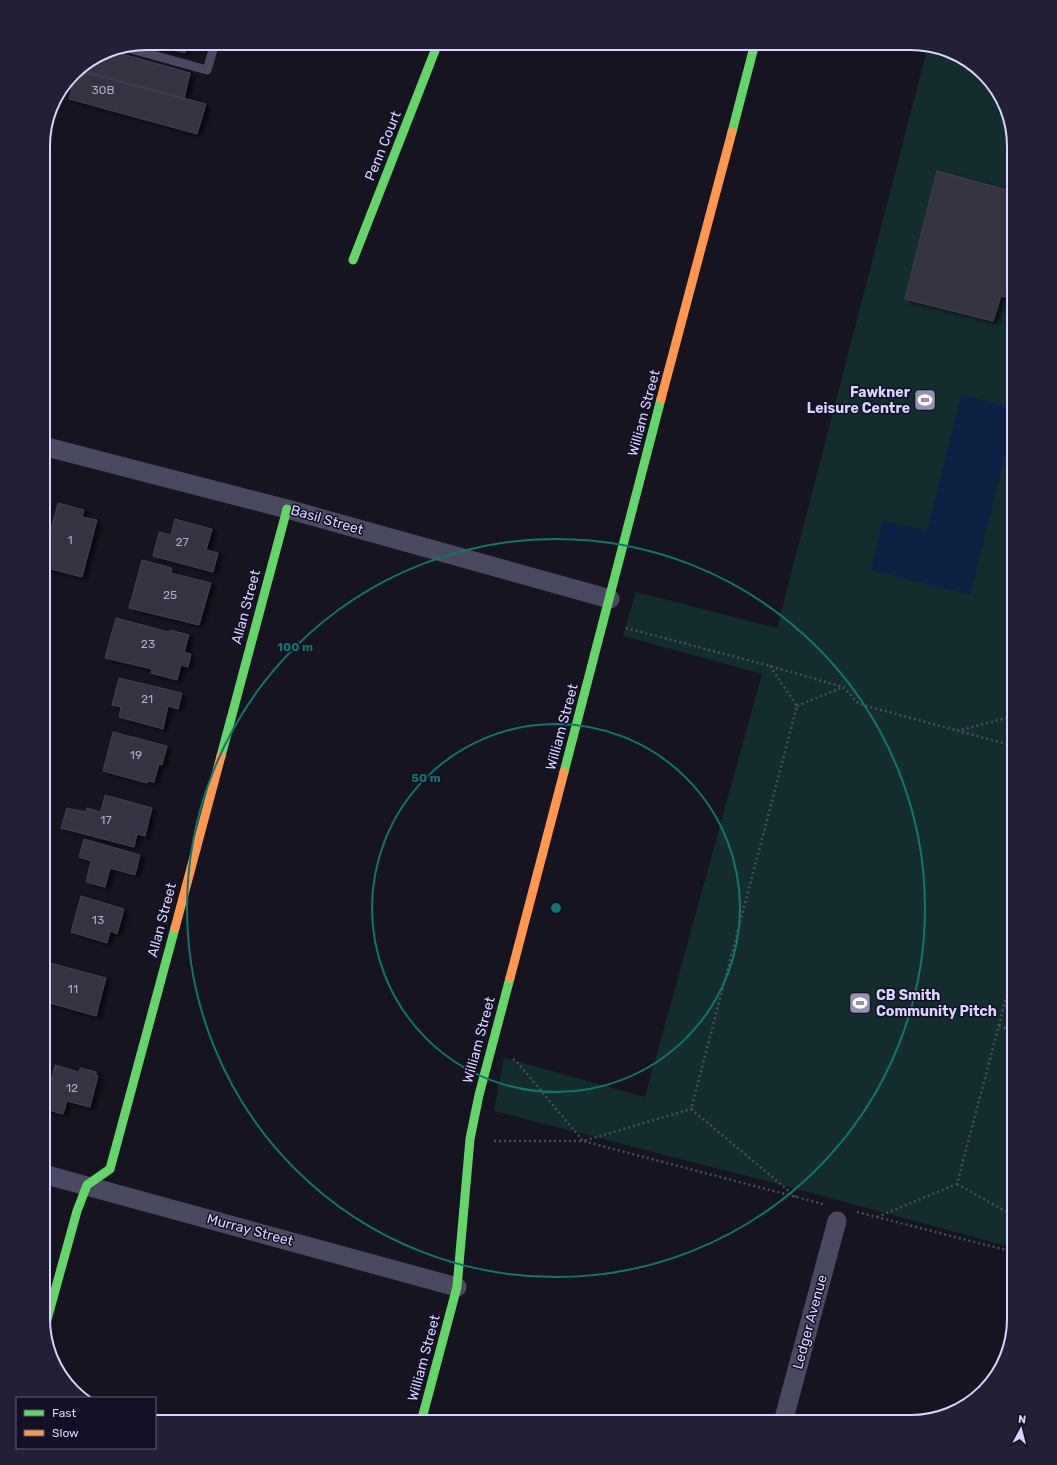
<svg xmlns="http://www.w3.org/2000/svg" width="1057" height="1465" font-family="Rubik,sans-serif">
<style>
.green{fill:#132c2d}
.water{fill:#0d2144}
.building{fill:#343243;stroke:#433f54;filter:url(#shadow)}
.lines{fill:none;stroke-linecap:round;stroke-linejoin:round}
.path{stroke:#44505f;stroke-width:2.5;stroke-dasharray:2 3;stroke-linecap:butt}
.lane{stroke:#4a4962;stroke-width:9}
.street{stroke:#4a4962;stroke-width:19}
.fast{stroke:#63d668;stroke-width:9}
.slow{stroke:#ff974d;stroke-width:9}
.ring{fill:none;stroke:#0f766e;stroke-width:2}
.labels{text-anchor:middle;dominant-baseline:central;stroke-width:3;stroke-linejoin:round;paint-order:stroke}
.number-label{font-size:12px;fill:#b0acd0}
.street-label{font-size:14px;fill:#d9d4ff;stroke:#130f26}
.poi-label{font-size:14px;font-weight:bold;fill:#d9d4ff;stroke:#130f26;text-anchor:end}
.rim{fill:none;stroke:#d9d4ff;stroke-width:2}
.centre{fill:#0f766e;stroke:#130f26;stroke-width:2}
.ring-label{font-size:12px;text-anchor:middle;font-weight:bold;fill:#0f766e;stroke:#130f26;stroke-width:3;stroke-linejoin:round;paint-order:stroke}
</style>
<defs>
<filter id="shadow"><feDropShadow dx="4.5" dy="2.5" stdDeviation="2" flood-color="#0009"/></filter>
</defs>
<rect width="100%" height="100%" fill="#161421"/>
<path class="green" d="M928 46 963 57 1000 94 1014 146V1248L797 1189 494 1111 504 1058 645 1097 762 674 623 636 636 592 777 628Z"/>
<path class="water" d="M961 395 1014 408V419L970 595 871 570 883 520 927 531Z"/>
<path class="building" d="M145 43H187L185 53Z
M108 50 190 73 184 99 77 70Z
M77 70 206 104 197 134 69 99Z
M937 171 1014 192V299L1001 296 993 321 905 299Z
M58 503 84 510 82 517 97 520 82 577 43 567V560Z
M175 519 212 529 206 550 218 553 213 572 153 556 159 532 171 535Z
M142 560 172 568 171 573 211 583 199 625 129 608Z
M116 618 169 632 170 630 189 635 184 652 191 654 188 667 181 665 177 680 151 673 152 669 105 658Z
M119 678 182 693 178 709 168 706 163 729 119 717 121 707 112 705Z
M113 732 167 746 162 765 159 764 154 782 148 781 147 783 103 771Z
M105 795 152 808 145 836 137 834 134 847 61 828 67 808 86 812 87 808 101 812Z
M84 839 140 855 135 875 110 868 105 887 86 882 91 861 79 857Z
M81 896 124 909 117 934 110 931 107 943 71 932Z
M43 961 106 978 96 1016 43 1001Z
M55 1065 79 1072 80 1068 96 1072V1075L98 1076 90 1107 67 1101 63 1114 44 1109Z"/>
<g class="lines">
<path class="path" d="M626 628 770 666 843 687 859 704 1014 746
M770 666 797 706 691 1109 796 1197
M797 706 843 687
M957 731 1014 716
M999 1026 1014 1031
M513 1059 517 1062 583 1141 691 1109
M494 1141H583L823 1204
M957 1184 1014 1216
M857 1212 1014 1252
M877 1217 957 1184 1014 968"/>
<path class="lane" d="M124 47 207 70 215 43"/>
<path class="street" d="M43 446 287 509 610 599
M43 1174 457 1287
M783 1422 837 1221"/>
<path class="fast" d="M732 132 755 43
M353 260 438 43
M221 756 287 509
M564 772 661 399
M45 1327 77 1211 87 1185 110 1169 175 928
M421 1422 457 1287 470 1139 479 1095 510 978"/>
<path class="slow" d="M661 399 732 132
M175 928 221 756
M510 978 564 772"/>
</g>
<g class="ring">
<circle cx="556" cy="908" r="184"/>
<circle cx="556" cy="908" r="369"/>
</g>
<defs>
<g id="stadium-square" transform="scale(1.15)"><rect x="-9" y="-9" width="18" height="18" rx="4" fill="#9591b1" stroke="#130f26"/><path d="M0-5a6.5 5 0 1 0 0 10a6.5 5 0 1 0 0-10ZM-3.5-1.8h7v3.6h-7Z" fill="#fff"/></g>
</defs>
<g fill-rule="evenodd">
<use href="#stadium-square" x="925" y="400"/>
<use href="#stadium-square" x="860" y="1003"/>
</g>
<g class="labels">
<g class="number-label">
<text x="103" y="90">30B</text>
<text x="70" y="540">1</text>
<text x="182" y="542">27</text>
<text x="170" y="595">25</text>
<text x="148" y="644">23</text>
<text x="147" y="699">21</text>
<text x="136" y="755">19</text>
<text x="106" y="820">17</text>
<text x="98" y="920">13</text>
<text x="73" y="989">11</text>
<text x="72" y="1088">12</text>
</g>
<g class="street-label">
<text transform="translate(383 146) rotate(-68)">Penn Court</text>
<text transform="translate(644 413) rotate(-75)">William Street</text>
<text transform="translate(327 520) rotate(16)">Basil Street</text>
<text transform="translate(246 607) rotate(-75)">Allan Street</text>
<text transform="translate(562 727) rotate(-75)">William Street</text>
<text transform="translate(162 920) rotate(-75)">Allan Street</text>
<text transform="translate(479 1040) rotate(-75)">William Street</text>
<text transform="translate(250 1230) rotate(15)">Murray Street</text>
<text transform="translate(810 1322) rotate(-75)">Ledger Avenue</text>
<text transform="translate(424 1358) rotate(-75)">William Street</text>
</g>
<g class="poi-label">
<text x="910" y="392">Fawkner<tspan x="910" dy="16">Leisure Centre</tspan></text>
<text x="876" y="995" text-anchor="start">CB Smith<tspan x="876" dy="16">Community Pitch</tspan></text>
</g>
</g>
<path d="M0 0H1057V1465H0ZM146 50H911A96 96 0 0 1 1007 146V1319A96 96 0 0 1 911 1415H146A96 96 0 0 1 50 1319V146A96 96 0 0 1 146 50Z" fill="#231f37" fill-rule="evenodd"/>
<path class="rim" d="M146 50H911A96 96 0 0 1 1007 146V1319A96 96 0 0 1 911 1415H146A96 96 0 0 1 50 1319V146A96 96 0 0 1 146 50Z"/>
<circle cx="556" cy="908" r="6" class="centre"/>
<g class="ring-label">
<text x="295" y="651">100 m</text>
<text x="426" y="782">50 m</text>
</g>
<rect x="16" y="1397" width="140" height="52" fill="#130f26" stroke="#625e7d"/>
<rect x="24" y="1410" width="20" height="6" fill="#63d668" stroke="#625e7d"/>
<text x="52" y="1417" font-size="12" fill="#d9d4ff">Fast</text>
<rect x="24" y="1430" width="20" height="6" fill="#ff974d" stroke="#625e7d"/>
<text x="52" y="1437" font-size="12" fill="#d9d4ff">Slow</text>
<g transform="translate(1021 1429) rotate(7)" stroke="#130f26" stroke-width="3" paint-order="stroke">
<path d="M0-3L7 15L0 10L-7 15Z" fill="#d9d4ff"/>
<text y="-6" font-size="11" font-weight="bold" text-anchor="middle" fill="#d9d4ff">N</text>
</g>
</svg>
